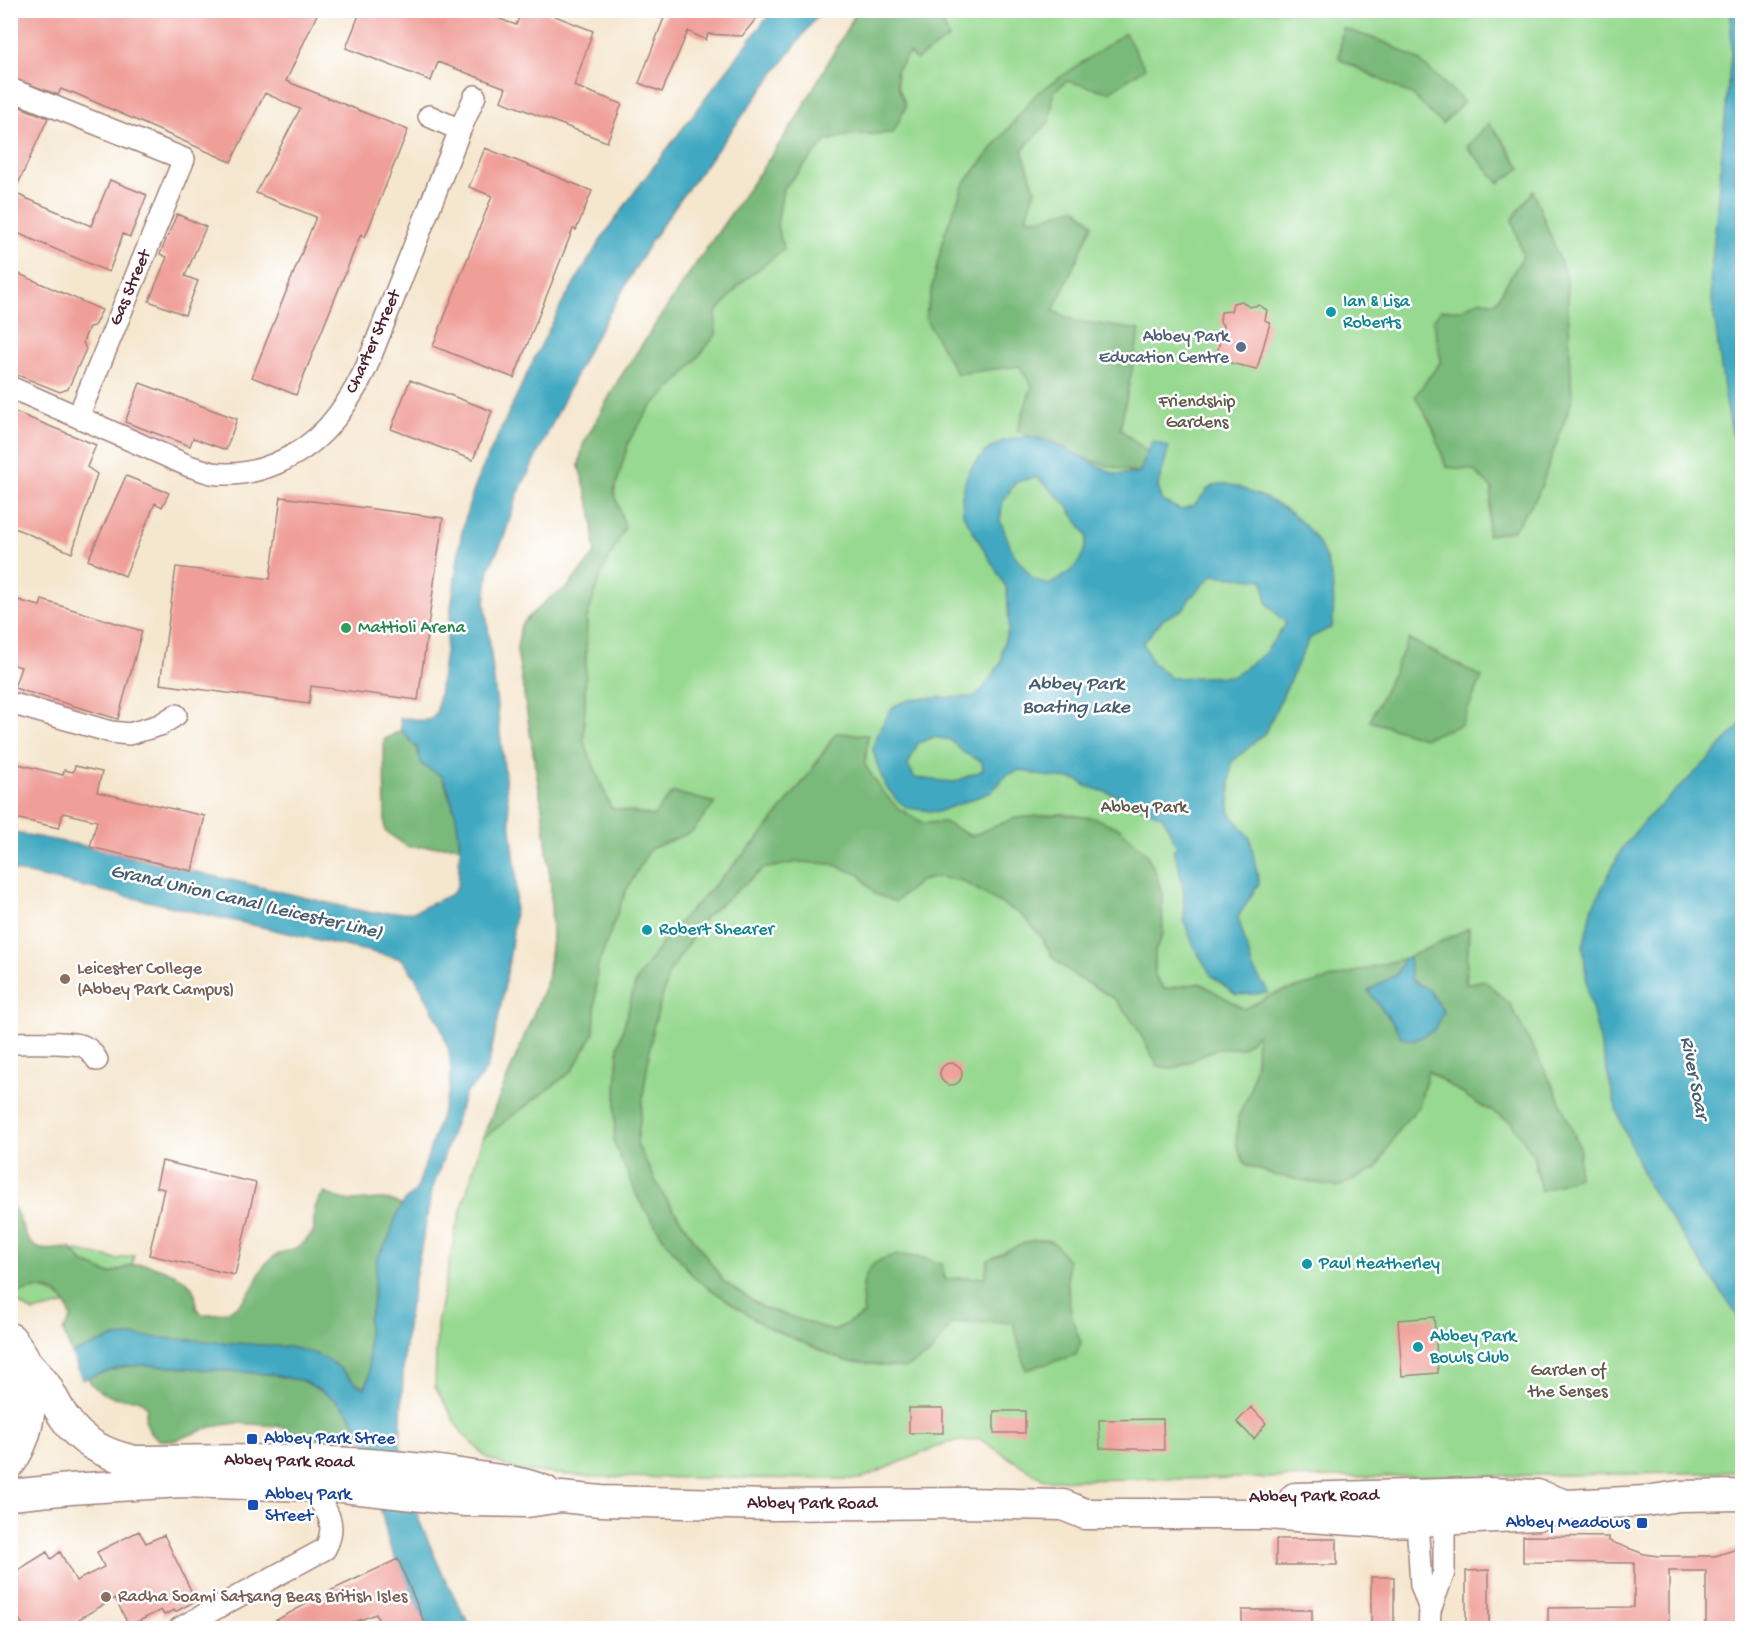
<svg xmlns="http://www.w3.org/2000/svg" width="1753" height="1639" font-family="'Gochi Hand',sans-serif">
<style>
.green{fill:#97d990;stroke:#707c5e;stroke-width:1.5}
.forest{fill:#79b97a;stroke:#626c52;stroke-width:1.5}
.water{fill:#41a9c1;stroke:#466476;stroke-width:1.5;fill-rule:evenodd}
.building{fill:#f09e98}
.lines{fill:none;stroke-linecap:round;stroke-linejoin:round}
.street-casing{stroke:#a0827c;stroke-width:24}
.secondary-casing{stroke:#a0827c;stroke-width:33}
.primary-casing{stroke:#a0827c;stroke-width:36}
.street{stroke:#fff;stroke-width:21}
.secondary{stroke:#fff;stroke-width:30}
.primary{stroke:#fff;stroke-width:33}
.culture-dot{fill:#0f9aa8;stroke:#fff;stroke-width:2}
.service-dot{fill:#5c6f8a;stroke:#fff;stroke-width:2}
.leisure-dot{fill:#2e9e5b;stroke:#fff;stroke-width:2}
.education-dot{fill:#8d6e63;stroke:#fff;stroke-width:2}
.transit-dot{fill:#1a4fb4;stroke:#fff;stroke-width:2}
.labels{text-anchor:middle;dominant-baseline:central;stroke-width:5;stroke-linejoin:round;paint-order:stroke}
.street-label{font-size:18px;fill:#4a1f2b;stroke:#fff}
.culture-label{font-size:18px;fill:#0d838f;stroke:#fff;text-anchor:start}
.service-label{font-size:18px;fill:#4e5e75;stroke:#fff;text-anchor:end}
.park-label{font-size:18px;fill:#615749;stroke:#fff}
.leisure-label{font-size:18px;fill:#27864d;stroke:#fff;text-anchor:start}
.education-label{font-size:18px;fill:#785e54;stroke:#fff;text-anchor:start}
.transit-label{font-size:18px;fill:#164399;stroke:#fff;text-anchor:start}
.water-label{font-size:20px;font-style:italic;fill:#465d6e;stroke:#fff}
</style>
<rect width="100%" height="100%" fill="#fff"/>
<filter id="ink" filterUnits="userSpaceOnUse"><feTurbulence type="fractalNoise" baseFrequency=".0167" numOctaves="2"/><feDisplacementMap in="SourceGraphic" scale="12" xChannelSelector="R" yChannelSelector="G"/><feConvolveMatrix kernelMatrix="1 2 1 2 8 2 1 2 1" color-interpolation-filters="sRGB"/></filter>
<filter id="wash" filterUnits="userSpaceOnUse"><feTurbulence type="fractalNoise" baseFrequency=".008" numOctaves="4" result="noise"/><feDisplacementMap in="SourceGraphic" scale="24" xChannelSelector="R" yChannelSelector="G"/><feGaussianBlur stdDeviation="1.35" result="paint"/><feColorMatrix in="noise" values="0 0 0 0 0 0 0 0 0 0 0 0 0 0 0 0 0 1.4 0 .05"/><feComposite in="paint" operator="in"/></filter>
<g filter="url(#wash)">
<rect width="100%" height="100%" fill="#f5e6ce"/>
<path class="green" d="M857 11H1742V1472L1564 1475 1044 1480 980 1439 946 1443 860 1479 592 1477 516 1470 487 1458 461 1431 435 1387 437 1324 456 1229 482 1139 547 981 552 940 551 886 543 814 517 649 521 625 532 613 567 592 605 544 579 466 583 445 618 381 689 274 794 123Z
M72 1250 117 1259 134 1255 132 1265 110 1274 84 1263Z
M32 1289C48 1289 56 1292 67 1304L33 1312 11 1299V1295Z"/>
<path class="forest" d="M857 11H954L943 23 949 38 916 60 909 53 896 71 898 86 906 106 893 133 850 135 826 141 783 189 777 226 784 249 741 283 716 313V335L681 378 649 409 629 441 614 492 625 527 601 575 587 618 584 742 611 808 653 816 673 792 715 803 692 832 650 849 625 893 597 968 594 1033 572 1071 482 1139 547 982 552 940 551 886 543 814 517 649 521 625 548 599 567 588 595 553 592 513 579 466 583 445 618 381 689 274 794 123Z
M1342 28 1387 43 1419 60 1464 102 1442 124 1412 95 1339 59Z
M1125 33 1145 68 1109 92 1067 81 1054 91 1050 121 1022 150 1035 189 1026 218 1040 219 1076 207 1093 224 1053 311 1076 321 1140 330 1120 429 1148 452 1139 474 1082 458 1017 431 1032 386 1019 366 957 374 925 318 944 235 964 184 1036 94Z
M1488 123 1499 135 1521 168 1499 183 1467 147Z
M1533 191 1567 278 1572 400 1538 495 1513 531 1487 535 1492 488 1473 470 1446 467 1433 428 1415 396 1441 361 1433 320 1441 310H1460L1481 300 1495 303 1523 256 1512 220Z
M1409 639 1482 677 1461 725 1424 738 1370 721Z
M401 730 417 748 422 765 442 776 456 815 460 846 408 847 385 831 384 740Z
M836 733 868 735 865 765 882 791 898 808 923 823 944 822 971 836 1015 818 1062 814 1094 818 1119 828 1146 853 1156 873 1162 894 1163 933 1155 952V976L1164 989 1200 983 1244 1009 1274 994 1409 957 1469 928 1466 984 1484 980 1510 1004 1555 1090 1580 1148 1578 1177 1541 1191 1533 1154 1510 1121 1478 1104 1428 1071 1419 1107 1401 1126 1376 1169 1338 1187 1274 1175 1245 1164 1236 1144 1238 1117 1250 1092 1256 1061 1257 1035 1242 1048 1216 1049 1174 1069 1158 1066 1133 1021 1114 998 1078 978 1053 958 1041 936 1023 916 962 881 938 877 920 881 895 902 875 894 860 875 832 864 798 862 763 869 705 917 669 973 653 1028 644 1090 637 1144 662 1193 724 1282 764 1308 834 1331 864 1314C853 1253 895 1246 942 1264L945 1279 985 1277 988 1260C1005 1253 1033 1233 1052 1242 1058 1245 1063 1255 1068 1260 1067 1290 1068 1314 1081 1342L1076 1355 1026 1370 1013 1322 953 1323 929 1355 905 1368 845 1361 765 1326 694 1278 663 1237 639 1200 614 1143 618 1047 636 981 669 933 759 838 809 774Z
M324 1193C333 1196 344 1201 354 1201 374 1201 383 1194 402 1206L388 1240 377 1258 372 1309 368 1319 369 1378 364 1389 359 1386 336 1365 289 1347 115 1337 72 1354 63 1331 71 1318C61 1282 41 1286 11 1295V1204C24 1217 21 1245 42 1249 51 1251 61 1248 70 1248L84 1263 110 1274C119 1271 130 1264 140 1264 152 1263 184 1277 191 1286 196 1293 196 1300 196 1308L202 1314C229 1316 244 1306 256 1281 261 1271 263 1265 272 1258 280 1251 292 1251 301 1245 306 1241 310 1236 314 1231 313 1215 313 1205 324 1193Z
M149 1365 268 1374 304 1381 337 1401 349 1413 362 1436 348 1441 322 1443 278 1426 237 1423 211 1427 173 1441 159 1440 150 1432 145 1419 147 1407 139 1399C118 1399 98 1398 87 1377L126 1366Z"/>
<path class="water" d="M772 11H821L680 199 651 241 587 352 517 496 504 537 489 569 485 602 516 872C517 934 503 997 490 1058L487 1068 481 1078 465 1094 432 1191 409 1310 404 1353 400 1444 419 1520 443 1575 471 1628H427L389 1544 365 1441 349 1413 337 1401 304 1381 268 1374 149 1365 126 1366 82 1379 72 1354 115 1337 134 1336 289 1347C307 1351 324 1355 338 1367 347 1374 354 1385 365 1388L369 1378 368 1319 372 1309 377 1257 388 1240 397 1214 405 1200 414 1193 418 1186 449 1091 451 1072 449 1051 440 1024 415 977 402 959 11 870V832L90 847 371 913 413 912 452 894 458 885 460 846 456 815 448 788 442 776 422 765 417 748 401 730 400 719C414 715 418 725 433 718L437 710 461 536 468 508 478 478 534 359 564 300 602 238 636 190Z
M1731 11H1742V484L1725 397 1710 285 1731 52Z
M1029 436 1051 442 1115 474H1139L1152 441 1169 447 1158 486 1161 500 1181 510C1185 508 1190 507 1194 505 1203 498 1205 487 1218 484 1229 482 1243 489 1253 493 1315 517 1341 561 1332 627L1310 638 1265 733 1231 763 1229 811 1250 838 1259 883 1238 917 1253 969 1269 993 1236 995 1211 975 1194 947 1184 921V893L1178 863 1173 850 1177 847 1163 817 1116 795 1086 786 1078 780 1043 776 1020 770 1007 775 991 792 938 812 908 808 897 800 885 785 878 767 873 750 876 736 890 711 898 704 910 700 923 698 973 697 982 690 1001 663 1002 649 1009 627 1007 589 963 514 962 496 966 478 973 465 985 452 1002 441ZM1037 477 1066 504 1087 536C1084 563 1072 573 1048 585L1033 579 1013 553 1000 520 1003 501 1016 482ZM1213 575 1263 580 1267 603 1286 624 1264 654 1233 676 1171 678 1152 662 1143 643 1163 619 1184 609 1190 598ZM934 737 950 740 964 753 982 762 983 770 954 782 915 778 908 765 918 743Z
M1742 723V1322L1648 1186 1617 1112 1588 992 1583 946 1593 906 1621 850 1644 821 1706 762Z
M1409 957 1411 980 1429 990 1444 1012 1434 1030 1414 1041 1401 1037 1395 1026 1368 991 1397 974 1403 959Z"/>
<g id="blocks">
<path class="building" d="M10 10H319L286 81 408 130 365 237 361 234 296 395 252 377 316 217 256 193 300 109 265 93 231 162 72 92 71 93 61 89 58 95 10 77Z
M361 10H476L516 25 522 10H540L593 31 574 86 622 104 607 142 501 101 506 88 438 62 431 81 346 48Z
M667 10H763L742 36 708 34 706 40 688 31 662 92 639 83Z
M10 103 48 118 14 193 91 226 110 180 147 195 130 237 123 234 109 272 10 230Z
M485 148 592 191 576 230 573 229 514 378 433 346 492 196 469 187Z
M177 214 206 227 185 276 198 281 185 315 149 301 167 257 160 254Z
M10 270 102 310 94 326 89 327 83 342 86 349 68 389 60 392 10 372Z
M1242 301 1249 307 1259 305 1267 310 1265 320 1270 323 1257 369 1216 360 1223 325 1220 322 1221 312 1231 311 1233 303Z
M410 380 492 411 473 460 391 429Z
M140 383 237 419 226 450 193 438 190 446 125 422Z
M10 410 96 445 87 467 97 474 72 553 10 526Z
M126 476 169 493 162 507 155 503 125 576 88 560Z
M281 497 443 518 418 700 311 686 309 704 160 684 176 567 270 579Z
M10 598 40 606 42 600 142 631 118 719 14 688 21 667 10 664Z
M10 762 63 775 64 770 73 772 75 766 102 772 97 792 205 816 192 871 90 847 97 821 63 813 59 828 10 817Z
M940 1074a11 11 0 1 1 22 0a11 11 0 1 1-22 0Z
M162 1161 256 1183 235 1275 149 1255 164 1189 156 1187Z
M1434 1317 1438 1373 1402 1376 1398 1320Z
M1251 1407 1266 1423 1254 1439 1237 1422Z
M909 1408H943V1433H909Z
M994 1411H1025V1433H994Z
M1163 1419 1164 1450 1100 1448 1099 1420Z
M139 1531 146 1543 164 1535 196 1601 175 1612 174 1610 164 1615 161 1610 129 1626 115 1598 62 1629H25L10 1605V1575L47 1552 51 1559 60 1552 76 1581 104 1567 97 1552Z
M1523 1536 1609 1537V1541L1644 1554 1658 1556H1715L1740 1548V1629H1706V1571H1669V1629H1602V1625L1548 1626V1608L1634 1607V1563L1523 1562Z
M1276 1539H1337V1565H1276Z
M398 1559 427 1629H383L376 1614 350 1624 346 1629H260L332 1590Z
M1489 1570V1624H1483V1629H1466V1571Z
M1371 1577H1394V1629H1371Z
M1242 1610H1312V1627L1242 1629Z"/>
</g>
</g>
<g filter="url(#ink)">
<use href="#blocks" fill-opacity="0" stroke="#a0827c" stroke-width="1.5"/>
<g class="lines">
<g class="street-casing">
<path id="street" d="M10 89 184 159 78 417
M429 116 460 130
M10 387 189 466C196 468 204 471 212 473 254 479 300 458 328 427 344 409 356 389 366 368L460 130 475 96
M10 703 111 732 129 734 160 725 176 715
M10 1043C28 1043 68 1041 83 1046 90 1049 93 1054 97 1060
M1423 1509 1417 1521 1421 1585 1430 1610
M180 1628 325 1549C340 1521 324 1506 307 1485
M1429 1628 1430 1610 1444 1572V1520L1437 1507"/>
</g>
<g class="secondary-casing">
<path id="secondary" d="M23 1359C30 1368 39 1376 45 1384 52 1395 57 1407 64 1417 81 1443 106 1455 135 1461 248 1460 362 1457 473 1476 498 1480 522 1481 545 1491
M10 1495 70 1489 181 1482 343 1487 466 1501 527 1502 561 1497 601 1501 774 1505 964 1503 1063 1505 1085 1514H1267L1380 1522 1417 1521 1538 1515 1566 1505 1646 1501 1679 1496 1742 1495
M1295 1498 1486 1493 1537 1495 1560 1503"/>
</g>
<g class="primary-casing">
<path id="primary" d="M10 1340C14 1346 21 1353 23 1360 34 1393 29 1433 10 1461"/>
</g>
<use href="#street" class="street"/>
<use href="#secondary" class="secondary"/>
<use href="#primary" class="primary"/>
</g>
</g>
<g class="culture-dot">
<circle cx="1331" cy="312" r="6"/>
<circle cx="647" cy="930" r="6"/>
<circle cx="1307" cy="1264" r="6"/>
<circle cx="1418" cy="1347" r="6"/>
</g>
<circle class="service-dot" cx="1241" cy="347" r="6"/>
<circle class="leisure-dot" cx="346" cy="628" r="6"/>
<g class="education-dot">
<circle cx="65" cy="979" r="6"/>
<circle cx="106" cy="1597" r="6"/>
</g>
<g class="transit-dot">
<rect x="246" y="1433" width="12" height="12" rx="3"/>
<rect x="247" y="1499" width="12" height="12" rx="3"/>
<rect x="1636" y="1517" width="12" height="12" rx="3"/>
</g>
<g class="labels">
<g class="street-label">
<text transform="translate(131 288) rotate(-67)">Gas Street</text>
<text transform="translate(374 342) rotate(-66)">Charter Street</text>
<text transform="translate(289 1462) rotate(1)">Abbey Park Road</text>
<text transform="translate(1314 1497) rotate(-1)">Abbey Park Road</text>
<text x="812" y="1504">Abbey Park Road</text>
</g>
<g class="culture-label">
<text x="1343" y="302">Ian &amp; Lisa<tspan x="1343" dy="21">Roberts</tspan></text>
<text x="659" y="930">Robert Shearer</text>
<text x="1319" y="1264">Paul Heatherley</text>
<text x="1430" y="1337">Abbey Park<tspan x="1430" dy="21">Bowls Club</tspan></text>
</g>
<g class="service-label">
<text x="1229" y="337">Abbey Park<tspan x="1229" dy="21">Education Centre</tspan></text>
</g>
<g class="park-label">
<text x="1197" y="402">Friendship<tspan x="1197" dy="21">Gardens</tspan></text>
<text x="1144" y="808">Abbey Park</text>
<text x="1568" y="1371">Garden of<tspan x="1568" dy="21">the Senses</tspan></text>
</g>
<g class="leisure-label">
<text x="358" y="628">Mattioli Arena</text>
</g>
<g class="education-label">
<text x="77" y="969">Leicester College<tspan x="77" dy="21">(Abbey Park Campus)</tspan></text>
<text x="118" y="1597">Radha Soami Satsang Beas British Isles</text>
</g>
<g class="transit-label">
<text x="264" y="1439">Abbey Park Stree</text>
<text x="265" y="1495">Abbey Park<tspan x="265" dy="21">Street</tspan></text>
<text x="1630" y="1523" text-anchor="end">Abbey Meadows</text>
</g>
<g class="water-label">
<text x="1076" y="685">Abbey Park<tspan x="1076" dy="23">Boating Lake</tspan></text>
<text transform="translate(246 903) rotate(13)">Grand Union Canal (Leicester Line)</text>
<text transform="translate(1693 1078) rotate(79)">River Soar</text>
</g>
</g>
<rect width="1753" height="1639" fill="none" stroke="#fff" stroke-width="36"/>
</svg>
